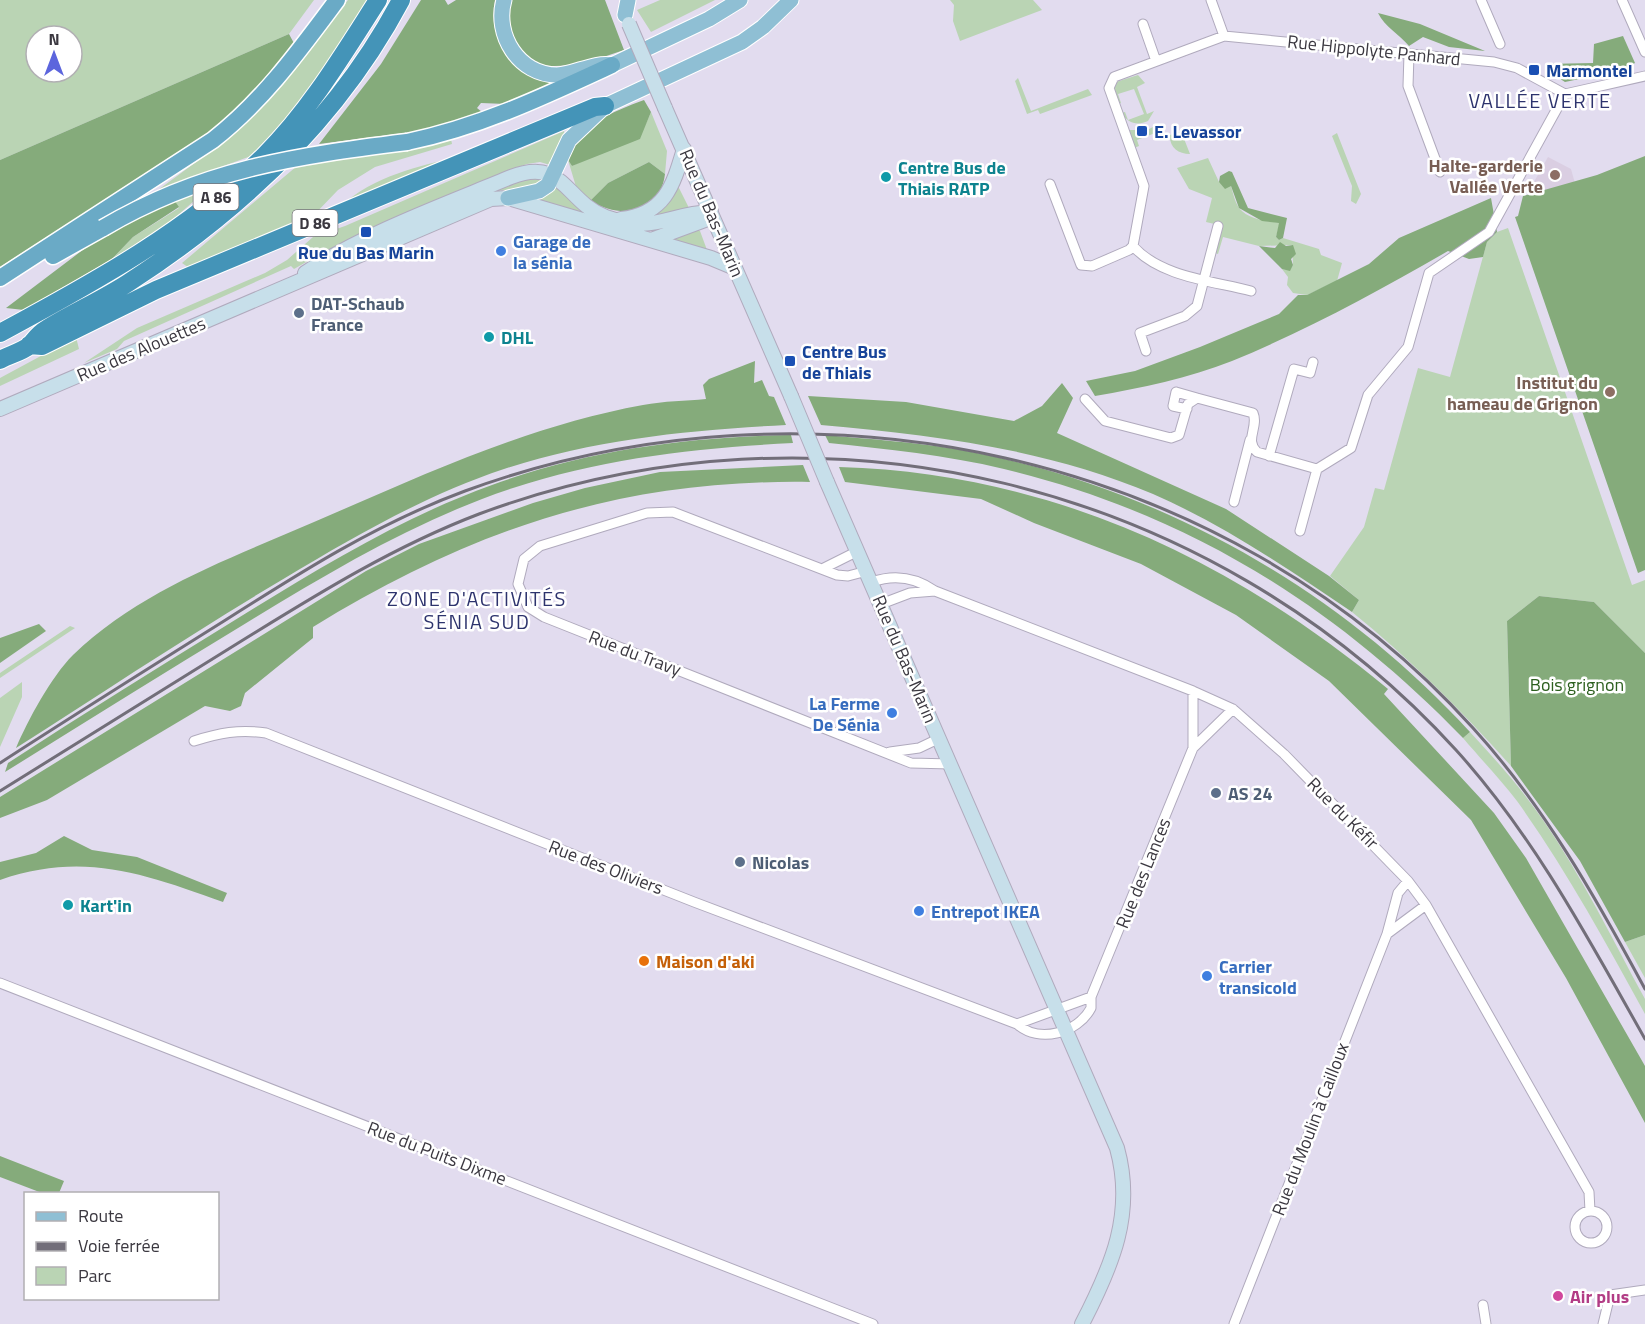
<svg xmlns="http://www.w3.org/2000/svg" width="1645" height="1324" font-family="'Titillium Web',sans-serif">
<style>
.education{fill:#dacee2}
.green{fill:#bad4b4;fill-rule:evenodd}
.forest{fill:#85ab7b}
.lines{fill:none;stroke-linecap:round;stroke-linejoin:round}
.minor-casing{stroke:#b0aabd;stroke-width:11}
.secondary-casing{stroke:#b0aabd;stroke-width:16}
.primary-casing{stroke:#fff;stroke-width:17}
.trunk-casing{stroke:#fff;stroke-width:19}
.motorway-casing{stroke:#fff;stroke-width:20}
.minor{stroke:#fff;stroke-width:9}
.secondary{stroke:#c7dfea;stroke-width:14}
.primary{stroke:#8fbfd4;stroke-width:15}
.trunk{stroke:#6aaac6;stroke-width:16}
.motorway{stroke:#4494b8;stroke-width:18}
.rail{stroke:#726e79;stroke-width:3}
.secondary-bridge-casing{stroke:#b0aabd;stroke-width:16;stroke-linecap:butt}
.trunk-bridge-casing{stroke:#fff;stroke-width:19;stroke-linecap:butt}
.secondary-bridge{stroke:#c7dfea;stroke-width:14}
.trunk-bridge{stroke:#6aaac6;stroke-width:16}
.transit-dot{fill:#1a4fb4;stroke:#fff;stroke-width:2}
.education-dot{fill:#8d6e63;stroke:#fff;stroke-width:2}
.culture-dot{fill:#0f9aa8;stroke:#fff;stroke-width:2}
.shop-dot{fill:#3f7fe0;stroke:#fff;stroke-width:2}
.service-dot{fill:#5c6f8a;stroke:#fff;stroke-width:2}
.food-dot{fill:#e8710a;stroke:#fff;stroke-width:2}
.hotel-dot{fill:#d1479c;stroke:#fff;stroke-width:2}
.labels{text-anchor:middle;dominant-baseline:central;stroke-width:5;stroke-linejoin:round;paint-order:stroke}
.shield{fill:#fff;stroke:#767479;stroke-width:1.5}
.shield-label{font-size:16px;font-weight:bold;fill:#3b3840}
.street-label{font-size:18px;fill:#3b3840;stroke:#fff}
.transit-label{font-size:18px;font-weight:bold;fill:#164399;stroke:#fff;text-anchor:start}
.education-label{font-size:18px;font-weight:bold;fill:#785e54;stroke:#fff;text-anchor:end}
.culture-label{font-size:18px;font-weight:bold;fill:#0d838f;stroke:#fff;text-anchor:start}
.shop-label{font-size:18px;font-weight:bold;fill:#366cbe;stroke:#fff;text-anchor:start}
.service-label{font-size:18px;font-weight:bold;fill:#4e5e75;stroke:#fff;text-anchor:start}
.park-label{font-size:18px;fill:#2c5f1e;stroke:#fff}
.food-label{font-size:18px;font-weight:bold;fill:#c56008;stroke:#fff;text-anchor:start}
.hotel-label{font-size:18px;font-weight:bold;fill:#b23c85;stroke:#fff;text-anchor:start}
.neighbourhood-label{font-size:20px;letter-spacing:1.5px;fill:#2d336d;stroke:#fff}
</style>
<rect width="100%" height="100%" fill="#e2dcef"/>
<path class="education" d="M1548 157 1571 169 1576 187 1535 200 1530 189Z"/>
<path class="green" d="M0 0H314L289 34 0 160ZM36 36H72V72H36Z
M348 0H368L344 41 285 119 251 156 158 190 211 151 315 40Z
M660 0H715L651 32 637 10Z
M950 0H1033L1042 10 960 41 953 21 954 5Z
M1138 75 1145 83 1137 87 1147 114 1154 111 1148 121C1137 126 1128 123 1121 113L1125 112 1128 120 1144 114 1134 89 1118 94 1121 103 1118 104 1113 92 1116 82Z
M1018 78 1031 111 1088 89 1092 95 1040 114 1038 110 1027 114 1015 81Z
M651 112 667 151 665 174 649 162 608 183 590 201 577 190 568 160 572 166C584 160 595 154 607 150 635 140 639 142 651 112Z
M1159 124 1163 130 1137 140 1139 146 1134 148 1129 130H1137L1141 133Z
M564 131 565 135 550 165 540 162 527 164C448 194 367 226 294 269L291 266 124 341 117 349 84 363 137 328 265 273 287 260 313 237 345 226Z
M1181 131 1190 154C1178 154 1169 147 1170 135Z
M1337 133 1361 194 1356 204 1351 201 1352 186 1332 136Z
M451 139 452 144 375 167 338 190 312 217 192 270 182 263 297 166Z
M461 156 340 207C375 175 417 167 461 156Z
M1208 158 1219 182 1231 186C1233 193 1235 203 1240 209 1247 218 1268 223 1280 222L1276 237 1279 240 1283 238 1319 249 1321 255 1342 263 1337 281 1307 295 1293 293 1287 285 1288 277 1282 269 1290 270 1293 265 1292 245 1259 246 1223 237 1218 254 1215 253 1223 226 1206 222 1212 198 1189 189 1177 168Z
M525 177 542 178 541 183 521 189 492 191Z
M678 186 689 208 654 218 652 215Z
M210 187 170 222 112 259 133 237 179 208 174 200Z
M556 187 592 217 537 203 535 199Z
M1508 228 1632 585 1645 580V653L1594 602 1539 596 1507 621 1511 766C1461 710 1410 659 1352 612L1359 600 1330 576 1364 527 1375 488 1384 490 1418 368 1450 377 1487 242 1497 232Z
M696 229 700 231 707 250 671 242 670 238Z
M76 337 79 349 0 386V378Z
M70 626 75 628 0 678V673Z
M22 682V697L0 747V698Z
M1470 732C1496 760 1521 788 1543 820 1582 876 1612 939 1645 999V1014C1605 941 1565 868 1517 801 1500 779 1480 758 1463 738Z
M1645 935V978L1625 942Z"/>
<path class="forest" d="M421 0H445L448 5 456 0H495C487 38 512 75 551 81L552 86 506 104 481 103 477 108 482 112 427 130 319 144 381 64Z
M509 0H605L624 50C569 69 501 88 509 0Z
M1378 13 1420 24 1485 51 1449 47 1423 37 1409 46C1399 34 1385 27 1378 13Z
M289 34 296 47 266 85 202 139 0 267V160Z
M1623 36 1635 63 1622 70 1565 82 1551 73 1545 64 1593 63 1594 44Z
M644 100 651 112 640 139 572 166 568 160C579 124 612 112 644 100Z
M1645 156V570L1638 573 1515 217 1518 216 1523 196 1597 175Z
M649 162 665 174C660 215 621 219 590 201L608 183Z
M1229 171 1232 172 1248 208 1287 218 1283 238 1279 240 1276 237 1279 223 1262 221 1239 208 1231 186 1225 189 1219 182 1220 176Z
M1491 198 1497 232 1487 242 1483 257 1469 259 1448 251C1381 290 1305 331 1232 361 1189 378 1141 388 1095 396L1086 381 1135 371 1200 347 1279 314 1298 295H1307L1369 264 1399 238Z
M174 200 179 207 133 237 112 259 24 310 6 308 84 249 127 221Z
M1280 242 1286 246 1293 245 1296 254 1291 259 1293 265 1290 271 1282 269 1259 246 1275 248Z
M755 361 754 383 762 380 769 396 774 397 786 425C690 430 596 439 504 469 426 495 355 536 285 578 194 632 105 691 16 748 28 720 51 677 73 655 141 590 229 559 314 522 421 476 527 426 643 405 664 401 686 401 706 399L703 385 709 379Z
M1062 383 1073 398 1057 433 1226 509 1329 576 1359 600 1352 612C1288 569 1224 525 1153 494 1047 449 934 435 821 425L808 396 906 402 1014 421 1042 406Z
M791 435 793 443C698 448 604 458 513 488 416 520 330 572 243 625 164 673 84 723 5 772L8 763C83 714 159 667 235 620 318 569 400 518 492 485 587 450 689 437 791 435Z
M825 435C869 439 912 442 956 449 1153 484 1335 585 1470 732L1463 738C1333 604 1186 513 1004 469 946 455 887 449 829 443Z
M803 465 810 482C622 479 472 529 313 627V638L245 693 241 706 230 711 205 706 47 800 0 818V797L366 571 419 544 533 503 585 488 660 472Z
M839 467C1049 473 1228 557 1388 689L1384 694 1494 813 1526 858 1645 1066V1123L1566 978 1471 820 1329 681 1236 615 1141 564 1034 523 981 499 845 482Z
M1539 596 1594 602 1645 653V935L1625 942 1580 861 1511 766 1507 621Z
M39 624 46 631 0 663V638Z
M64 836 92 850 137 857 227 893 223 902C144 874 84 851 0 880V862L36 853Z
M0 1156 64 1181 59 1193H42L0 1177Z"/>
<g class="lines">
<g class="minor-casing">
<path id="minor" d="M1211 0 1224 36
M1481 0 1500 44
M1622 0 1645 52
M1143 24 1156 61
M1409 54 1408 86 1440 172
M1050 184 1081 265 1092 266 1129 250 1133 246 1144 186 1109 88 1114 77 1224 36 1494 62 1517 68 1565 94 1645 76
M1133 246C1160 277 1213 281 1251 291
M1146 351 1140 333 1185 316 1197 306 1218 226
M1085 399 1105 421 1171 438 1179 435 1188 404 1197 398 1253 413C1259 427 1244 440 1257 452L1317 469 1351 448 1368 395 1408 347 1429 273 1489 232 1565 94
M1187 409 1173 406 1176 392 1197 398
M1269 456 1294 369 1310 373 1313 362
M1234 502 1250 440
M1300 531 1317 469
M824 568 858 551
M867 571 848 576 837 575 673 512 647 513 540 546 524 559 518 584 528 607 544 617 911 763 951 764
M872 582C895 574 915 577 935 591L1193 691 1233 709 1284 754 1408 881 1426 905 1589 1192 1590 1211
M881 604 910 593 935 591
M194 741C219 733 239 729 266 733L694 902 1017 1024C1039 1044 1078 1033 1091 1008V997L1193 748V691
M1193 748 1233 709
M890 752 919 748 940 738
M1387 934 1426 905
M0 983 873 1324
M1017 1024 1091 997
M1575 1227a16 16 0 1 1 32 0a16 16 0 1 1-32 0Z
M1483 1305 1486 1324
M1234 1324 1387 934 1398 893 1408 881
M1603 1324 1610 1295 1645 1290"/>
</g>
<g class="secondary-casing">
<path id="secondary" d="M665 108 791 396
M621 219C665 214 673 186 684 149
M651 240 705 220 711 212
M305 273C363 234 446 204 511 177 564 156 565 202 606 217 655 234 666 214 711 212
M0 409 491 199 508 198 711 258 735 268
M827 482 1117 1148C1135 1213 1112 1266 1082 1324"/>
</g>
<g class="primary-casing">
<path id="primary" d="M504 0C494 35 519 75 557 75 576 74 593 62 612 65L709 19 740 0
M625 15 628 0
M508 198 539 191 548 185 569 140 605 106 742 42 763 27 791 0"/>
</g>
<g class="trunk-casing">
<path id="trunk" d="M407 142C480 127 545 96 612 65
M53 256 103 228
M0 278 213 140C263 101 299 51 337 0"/>
</g>
<g class="motorway-casing">
<path id="motorway" d="M0 333C93 283 190 230 265 155 310 110 344 53 378 0
M29 345 42 346 156 290 595 107 605 106
M0 360C9 355 21 352 29 346 34 341 38 334 45 330 72 313 102 300 128 283 241 210 338 119 401 0"/>
</g>
<use href="#minor" class="minor"/>
<use href="#secondary" class="secondary"/>
<use href="#primary" class="primary"/>
<use href="#trunk" class="trunk"/>
<use href="#motorway" class="motorway"/>
<path class="rail" d="M0 763C74 715 149 668 224 621 301 572 378 523 465 491 810 364 1224 451 1473 728 1544 806 1595 896 1645 989
M0 791C81 740 162 690 243 640 319 593 395 546 479 514 821 387 1210 480 1456 750 1534 836 1588 938 1645 1039"/>
<g class="secondary-bridge-casing">
<path id="secondary-bridge" d="M629 24 665 108
M791 396 827 482"/>
</g>
<g class="trunk-bridge-casing">
<path id="trunk-bridge" d="M103 228C203 169 295 156 407 142"/>
</g>
<use href="#secondary-bridge" class="secondary-bridge"/>
<use href="#trunk-bridge" class="trunk-bridge"/>
</g>
<g class="transit-dot">
<rect x="1528" y="64" width="12" height="12" rx="3"/>
<rect x="1136" y="125" width="12" height="12" rx="3"/>
<rect x="360" y="226" width="12" height="12" rx="3"/>
<rect x="784" y="355" width="12" height="12" rx="3"/>
</g>
<g class="education-dot">
<circle cx="1555" cy="175" r="6"/>
<circle cx="1610" cy="392" r="6"/>
</g>
<g class="culture-dot">
<circle cx="886" cy="177" r="6"/>
<circle cx="489" cy="337" r="6"/>
<circle cx="68" cy="905" r="6"/>
</g>
<g class="shop-dot">
<circle cx="501" cy="251" r="6"/>
<circle cx="892" cy="713" r="6"/>
<circle cx="919" cy="911" r="6"/>
<circle cx="1207" cy="976" r="6"/>
</g>
<g class="service-dot">
<circle cx="299" cy="313" r="6"/>
<circle cx="1216" cy="793" r="6"/>
<circle cx="740" cy="862" r="6"/>
</g>
<circle class="food-dot" cx="644" cy="961" r="6"/>
<circle class="hotel-dot" cx="1558" cy="1296" r="6"/>
<g class="labels">
<g class="shield">
<rect x="193.5" y="184" width="45" height="26" rx="4.5"/>
<rect x="292.5" y="210" width="45" height="26" rx="4.5"/>
</g>
<g class="shield-label">
<text x="216" y="197">A 86</text>
<text x="315" y="223">D 86</text>
</g>
<g class="street-label">
<text transform="translate(1374 50) rotate(6)">Rue Hippolyte Panhard</text>
<text transform="translate(712 213) rotate(67)">Rue du Bas-Marin</text>
<text transform="translate(141 349) rotate(-23)">Rue des Alouettes</text>
<text transform="translate(635 653) rotate(21)">Rue du Travy</text>
<text transform="translate(905 659) rotate(67)">Rue du Bas-Marin</text>
<text transform="translate(1343 813) rotate(45)">Rue du Kéfir</text>
<text transform="translate(606 867) rotate(21)">Rue des Oliviers</text>
<text transform="translate(1143 873) rotate(-68)">Rue des Lances</text>
<text transform="translate(1310 1129) rotate(-69)">Rue du Moulin à Cailloux</text>
<text transform="translate(437 1153) rotate(21)">Rue du Puits Dixme</text>
</g>
<g class="transit-label">
<text x="1546" y="70">Marmontel</text>
<text x="1154" y="131">E. Levassor</text>
<text x="366" y="252" text-anchor="middle">Rue du Bas Marin</text>
<text x="802" y="351">Centre Bus<tspan x="802" dy="21">de Thiais</tspan></text>
</g>
<g class="education-label">
<text x="1543" y="165">Halte-garderie<tspan x="1543" dy="21">Vallée Verte</tspan></text>
<text x="1598" y="382">Institut du<tspan x="1598" dy="21">hameau de Grignon</tspan></text>
</g>
<g class="culture-label">
<text x="898" y="167">Centre Bus de<tspan x="898" dy="21">Thiais RATP</tspan></text>
<text x="501" y="337">DHL</text>
<text x="80" y="905">Kart'in</text>
</g>
<g class="shop-label">
<text x="513" y="241">Garage de<tspan x="513" dy="21">la sénia</tspan></text>
<text x="880" y="703" text-anchor="end">La Ferme<tspan x="880" dy="21">De Sénia</tspan></text>
<text x="931" y="911">Entrepot IKEA</text>
<text x="1219" y="966">Carrier<tspan x="1219" dy="21">transicold</tspan></text>
</g>
<g class="service-label">
<text x="311" y="303">DAT-Schaub<tspan x="311" dy="21">France</tspan></text>
<text x="1228" y="793">AS 24</text>
<text x="752" y="862">Nicolas</text>
</g>
<g class="park-label">
<text x="1577" y="684">Bois grignon</text>
</g>
<g class="food-label">
<text x="656" y="961">Maison d'aki</text>
</g>
<g class="hotel-label">
<text x="1570" y="1296">Air plus</text>
</g>
<g class="neighbourhood-label">
<text x="1540" y="100">VALLÉE VERTE</text>
<text x="477" y="598">ZONE D'ACTIVITÉS<tspan x="477" dy="23">SÉNIA SUD</tspan></text>
</g>
</g>
<rect x="24" y="1192" width="195" height="108" fill="#ffffff" stroke="#b1afb3" stroke-width="1.5"/>
<rect x="36" y="1212" width="30" height="9" fill="#8fbfd4" stroke="#b1afb3" stroke-width="1.5"/>
<text x="78" y="1222" font-size="18" fill="#3b3840">Route</text>
<rect x="36" y="1242" width="30" height="9" fill="#726e79" stroke="#b1afb3" stroke-width="1.5"/>
<text x="78" y="1252" font-size="18" fill="#3b3840">Voie ferrée</text>
<rect x="36" y="1267" width="30" height="18" fill="#bad4b4" stroke="#b1afb3" stroke-width="1.5"/>
<text x="78" y="1282" font-size="18" fill="#3b3840">Parc</text>
<g transform="translate(54 54)"><circle r="28" fill="#ffffff" stroke="#b1afb3" stroke-width="1.5"/>
<path d="M0-4.5L10 22L0 15L-10 22Z" fill="#5c65dd"/>
<text y="-9" font-size="16" font-weight="bold" text-anchor="middle" fill="#3b3840">N</text>
</g>
</svg>
